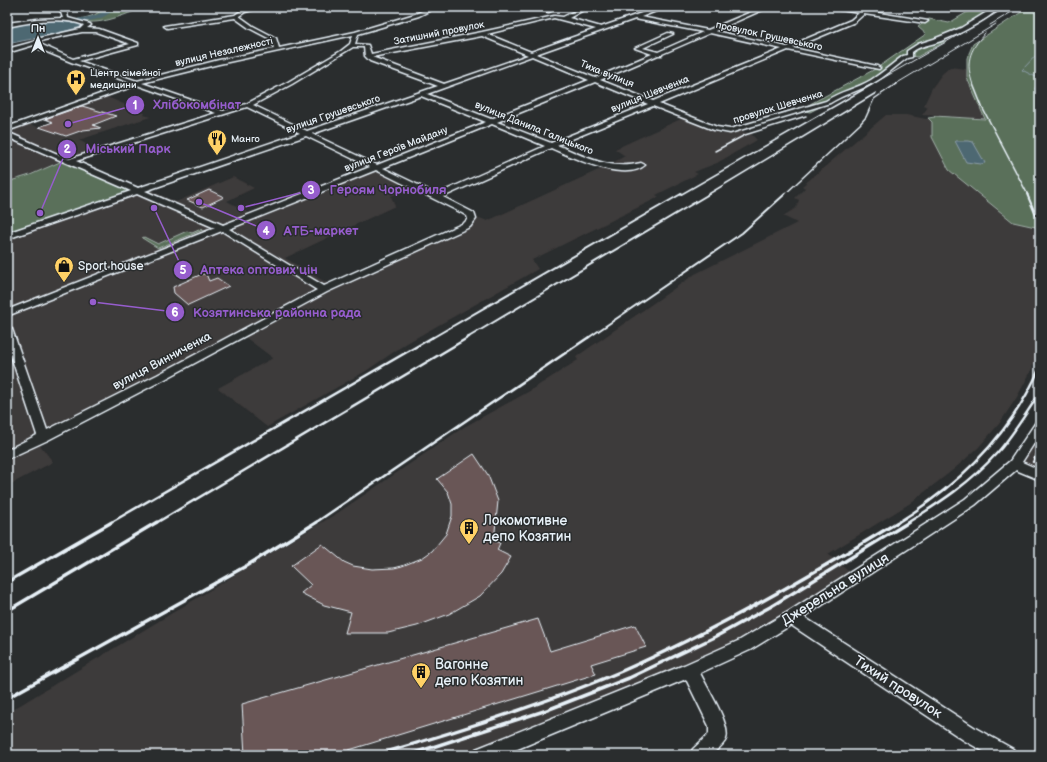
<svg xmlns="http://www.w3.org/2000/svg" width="1047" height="762" font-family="'Balsamiq Sans',sans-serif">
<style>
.built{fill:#3d3a3a}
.green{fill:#5a6f5a;stroke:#a1b0a9}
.water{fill:#4e6772;stroke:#8c9ea8}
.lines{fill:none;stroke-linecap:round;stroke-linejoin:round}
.stream-far1{stroke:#8c9ea8;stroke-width:1}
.stream{stroke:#8c9ea8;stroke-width:1.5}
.river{fill:#4e6772;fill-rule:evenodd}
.building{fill:#695756;stroke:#e8f1f8}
.minor-casing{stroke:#e8f1f8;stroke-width:3}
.minor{fill:#2a2d2e;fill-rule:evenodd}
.rail-far4{stroke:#e8f1f8;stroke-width:1}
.rail-far3{stroke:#e8f1f8;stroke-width:1.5}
.rail-far2{stroke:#e8f1f8;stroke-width:2}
.rail-far1{stroke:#e8f1f8;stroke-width:2.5}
.rail{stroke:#e8f1f8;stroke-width:3.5}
.labels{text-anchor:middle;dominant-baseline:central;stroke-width:3;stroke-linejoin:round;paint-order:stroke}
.far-street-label{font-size:10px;fill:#e8f1f8;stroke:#2a2d2e}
.far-poi-label{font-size:10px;fill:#e8f1f8;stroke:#2a2d2e;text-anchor:start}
.poi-label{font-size:12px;fill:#e8f1f8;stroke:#2a2d2e;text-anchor:start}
.street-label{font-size:12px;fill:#e8f1f8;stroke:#2a2d2e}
.near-poi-label{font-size:14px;fill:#e8f1f8;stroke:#2a2d2e;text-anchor:start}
.near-street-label{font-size:14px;fill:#e8f1f8;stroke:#2a2d2e}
.leader{fill:none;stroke:#965dcd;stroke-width:1.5}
.callout-dot{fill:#965dcd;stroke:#2a2d2e;stroke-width:1.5}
.mark-label{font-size:12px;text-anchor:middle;font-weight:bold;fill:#fff}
.callout-label{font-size:13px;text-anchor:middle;font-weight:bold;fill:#965dcd;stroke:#2a2d2e;stroke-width:3;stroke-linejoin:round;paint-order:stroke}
</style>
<rect width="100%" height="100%" fill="#2a2d2e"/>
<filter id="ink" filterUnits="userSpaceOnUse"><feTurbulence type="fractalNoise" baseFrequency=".025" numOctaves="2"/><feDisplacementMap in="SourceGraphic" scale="8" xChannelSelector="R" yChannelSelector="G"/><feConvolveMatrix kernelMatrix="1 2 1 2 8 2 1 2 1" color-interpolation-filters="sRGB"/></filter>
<g filter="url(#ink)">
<path class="built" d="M950 67 966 69 970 86 986 119 922 115 928 107 924 105 932 88 942 74Z
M107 97 145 113 144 115 150 117 79 140 98 151 7 182V134L14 133 13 131 16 129 28 124 38 127 52 122 41 118 54 114 61 116 83 107 78 105Z
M886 115H906L926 119 932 117 1032 224 1040 260V346L1031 371 1017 397 999 424 978 448 953 470 909 504 828 554 855 577 792 617 482 755H7V713L339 512 464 427 528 392 578 360 576 357 695 274 797 223 783 216 796 208 799 200 795 198 805 188 802 186Z
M683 118 722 134 741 131 751 134 757 140 717 163 694 172 698 174 656 195 659 197 532 260 538 269 407 343 366 371 267 427 218 388 273 358 241 334 37 441 53 462 7 486V329L34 406 7 322V236L147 187 152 191 176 202 233 177 254 188 227 201 249 213 350 174 354 176 376 168 415 186 391 196 395 206 285 258 332 286 480 218 487 221 605 167 625 156 615 149Z
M1040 434V471L1021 463Z"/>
<path class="green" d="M103 7H146C122 15 100 27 76 20 85 17 98 17 103 7Z
M976 7H998L942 39 946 41 917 57 910 56 882 75 810 112 799 110 877 68 926 34 918 27 929 19 949 23Z
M1015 7H1040V228L1013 222 949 170 932 137V122L928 118 935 117 934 116 985 119 967 78V58L973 44 1023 11Z
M69 161 137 191 7 236V182L30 175 60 162Z
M201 229 203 230 158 248 142 238 144 237 158 244 187 231 192 233Z"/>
<path class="water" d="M49 20 69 22 84 26 52 35 7 44V27Z
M955 141H969L973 142 985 163 981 164 966 162Z"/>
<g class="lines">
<path class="stream-far1" d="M975 7H985
M1036 12 1040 13
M1040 51 1022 70 1040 79
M1037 85 1040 81"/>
<path class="stream" d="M1038 84 1035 89 1040 91"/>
<path class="river" d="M107 7H115C106 20 92 20 78 23L74 21 75 19C86 17 101 17 107 7Z"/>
</g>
<path class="building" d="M82 106 116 116 93 125 101 128 83 130 66 136 39 127 53 122 45 119Z
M209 190 224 197 203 207 187 200Z
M202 274H206L209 281 217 278 229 286 188 305 174 293 173 287Z
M474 454 488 475 498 501 494 541 500 543 497 550 511 557 501 574 480 596 449 614 417 626 388 633H345L351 612 324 605 301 593 311 585 291 566 322 544 344 562 353 566 372 569 394 568 402 566 422 558 432 551 446 534 452 516V504L448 492 437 479Z
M538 619 550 651 635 625 646 647 591 664 596 674 333 755H245L242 704Z"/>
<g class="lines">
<g class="minor-casing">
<path id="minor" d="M59 7H63L67 13 68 18 90 24 91 25 87 28 99 29 138 43V45L79 61 137 81 219 60 274 49 272 40 249 28 235 18 167 28 164 26 235 15C244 8 253 7 263 7L245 12 239 16 253 26 276 38 279 48 355 32 415 14 431 7H437L419 16 358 34 355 44 368 45 371 54 482 32 554 16 563 17 583 7H589L569 18 601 27 659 7H666L641 17 708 30 763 7H769L715 31 787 47 851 20 859 13 823 7 862 11 866 7H871L867 11 928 21 925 23 864 14 855 22 793 48 877 66 880 68 879 69 788 50 659 104 717 127 730 129 826 101C840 91 856 89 871 80 882 73 892 64 903 56L907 55V51L918 44 934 39 961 28 995 7H1000C985 22 961 33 941 41 931 45 920 45 912 52V57L907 58C896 66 885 77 873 83 859 91 844 94 830 103L730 133 714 130 653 106 557 145C586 157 610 171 641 163L645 165C625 183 572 157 551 148L443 197 474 213 476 219 470 227 327 292 165 379 48 440 7 459V450L37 435 7 344V326L12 329 47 430 157 375 317 290 222 231 7 316V310L215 228 137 194 7 239V233L131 191 7 137V132L69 159 216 113 137 85 7 131V127L131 83 71 62 35 47 34 45 7 53V49L33 42 40 38 80 29 84 25C59 16 33 22 7 27V23L37 19 63 18ZM554 18 596 29 531 52 487 34ZM635 19 703 32 658 52 643 48 673 34 668 33 635 48 652 54 595 78 536 54ZM82 32H96L130 44 73 59 38 43 44 40ZM710 33 782 49 653 101 600 80 658 55H662V54ZM353 35 350 44 341 51 288 82 246 104 223 111 142 83 219 64ZM482 36 528 55 444 84 372 57ZM353 47H364L365 56 370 61 438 86 307 131 253 105 292 84ZM532 56 589 80 491 119 427 94ZM595 82 648 104 551 143 497 122ZM421 96 486 122 377 165 312 134ZM247 107 300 133 138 188 76 161ZM492 124 545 146 437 194 383 168ZM306 136 370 167 223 225 145 191ZM376 170 462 213 467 216 468 219 464 223 324 286 229 229Z
M526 7H536L551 11 549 12Z
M1040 421V434L1022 462 1040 470V480L1016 470 975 505 804 617 977 729 1013 749 1016 755H990L965 741 791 625 750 650 700 673C707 688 731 724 726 739 724 745 716 750 711 755H690L693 749 709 734V726L686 679 503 755H473L476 749 684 665 740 640 788 612 965 499 1010 461 1036 422Z"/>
</g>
<use href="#minor" class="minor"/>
<path class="rail-far4" d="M990 25 1020 7
M871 85 1007 7
M894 85 996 24
M973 85C965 62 969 51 985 33"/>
<path class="rail-far3" d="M973 84 983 109 1028 195
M715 151 745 135 806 116
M680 195 873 84
M707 195 876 93
M784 195 860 124 866 117 874 99 896 84"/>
<path class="rail-far2" d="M1027 194 1040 225
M432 338 681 194
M467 338 709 194
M588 338 742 233 785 194"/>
<path class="rail-far1" d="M1033 462 1040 449
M110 523 433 337
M156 523 469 337
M315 523 589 337
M897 523C959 485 1011 435 1040 367
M907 523C941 502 970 483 997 453 1013 435 1026 413 1040 393"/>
<path class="rail" d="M7 582 112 522
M7 611 157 522
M7 698 246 566 317 522
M376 755C459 731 542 705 622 671 718 629 809 576 898 522
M408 755 547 710 629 678 715 637 770 607 909 522"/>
</g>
</g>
<defs>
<g id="hospital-pin" transform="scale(1)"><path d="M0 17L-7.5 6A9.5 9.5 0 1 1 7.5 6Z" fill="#ffd166" stroke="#2a2d2e"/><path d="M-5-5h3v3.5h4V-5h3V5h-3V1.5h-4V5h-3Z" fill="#111"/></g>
<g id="restaurant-pin" transform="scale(1)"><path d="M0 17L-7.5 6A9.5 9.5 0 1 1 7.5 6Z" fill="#ffd166" stroke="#2a2d2e"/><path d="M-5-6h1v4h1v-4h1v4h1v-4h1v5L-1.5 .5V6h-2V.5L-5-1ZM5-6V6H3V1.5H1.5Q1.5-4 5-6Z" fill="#111"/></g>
<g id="shop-pin" transform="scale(1)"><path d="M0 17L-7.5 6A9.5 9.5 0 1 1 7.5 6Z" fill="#ffd166" stroke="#2a2d2e"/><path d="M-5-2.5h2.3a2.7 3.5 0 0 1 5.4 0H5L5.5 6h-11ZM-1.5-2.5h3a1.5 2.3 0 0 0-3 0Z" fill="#111"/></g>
<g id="building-pin" transform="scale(1)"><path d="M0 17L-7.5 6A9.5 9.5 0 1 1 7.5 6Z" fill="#ffd166" stroke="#2a2d2e"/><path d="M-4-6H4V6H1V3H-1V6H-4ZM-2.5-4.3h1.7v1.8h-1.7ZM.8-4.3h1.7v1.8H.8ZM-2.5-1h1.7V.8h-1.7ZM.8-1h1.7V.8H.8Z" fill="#111"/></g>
</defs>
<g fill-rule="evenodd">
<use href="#hospital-pin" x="76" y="79"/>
<use href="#restaurant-pin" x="217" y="139"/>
<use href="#shop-pin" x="64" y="266"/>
<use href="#building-pin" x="469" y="528"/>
<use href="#building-pin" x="421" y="672"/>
</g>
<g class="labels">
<g class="far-street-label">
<text transform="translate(439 33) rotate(-11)">Затишний провулок</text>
<text transform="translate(769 36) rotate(12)">провулок Грушевського</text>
<text transform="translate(224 52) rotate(-13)">вулиця Незалежності</text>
<text transform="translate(607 74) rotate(22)">Тиха вулиця</text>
<text transform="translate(650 94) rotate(-22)">вулиця Шевченка</text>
<text transform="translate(778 107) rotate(-17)">провулок Шевченка</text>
<text transform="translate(333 114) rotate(-19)">вулиця Грушевського</text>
<text transform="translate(534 128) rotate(22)">вулиця Данила Галицького</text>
<text transform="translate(396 149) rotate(-21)">вулиця Героїв Майдану</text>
</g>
<g class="far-poi-label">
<text x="90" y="73">Центр сімейної<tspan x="90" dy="12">медицини</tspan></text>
<text x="231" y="139">Манго</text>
</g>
<g class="poi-label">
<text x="78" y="266">Sport house</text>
</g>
<g class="street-label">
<text transform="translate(162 361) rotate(-28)">вулиця Винниченка</text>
</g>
<g class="near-poi-label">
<text x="483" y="520">Локомотивне<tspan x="483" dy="16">депо Козятин</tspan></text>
<text x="435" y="664">Вагонне<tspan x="435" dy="16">депо Козятин</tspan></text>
</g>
<g class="near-street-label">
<text transform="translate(835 589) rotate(-32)">Джерельна вулиця</text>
<text transform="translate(898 687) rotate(33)">Тихий провулок</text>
</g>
</g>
<path class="leader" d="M68 124L135 105M40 213L67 149M241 208L311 190M199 202L266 230M154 208L183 270M93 302L175 312"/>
<g class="callout-dot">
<circle cx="68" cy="124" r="4"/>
<circle cx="40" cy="213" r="4"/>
<circle cx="241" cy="208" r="4"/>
<circle cx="199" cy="202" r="4"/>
<circle cx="154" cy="208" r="4"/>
<circle cx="93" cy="302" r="4"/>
<circle cx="135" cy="105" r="10"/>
<circle cx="67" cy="149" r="10"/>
<circle cx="311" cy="190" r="10"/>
<circle cx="266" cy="230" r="10"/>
<circle cx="183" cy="270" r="10"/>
<circle cx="175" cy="312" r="10"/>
</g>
<g class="mark-label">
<text x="135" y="109">1</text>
<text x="67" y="153">2</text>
<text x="311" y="194">3</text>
<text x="266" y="235">4</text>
<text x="183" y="274">5</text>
<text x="175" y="316">6</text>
</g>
<g class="callout-label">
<text x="197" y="109">Хлібокомбінат</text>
<text x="128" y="153">Міський Парк</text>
<text x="388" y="194">Героям Чорнобиля</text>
<text x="321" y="235">АТБ-маркет</text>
<text x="259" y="274">Аптека оптових цін</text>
<text x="277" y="317">Козятинська районна рада</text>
</g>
<rect width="1047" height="762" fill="none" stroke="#2a2d2e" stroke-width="24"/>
<rect x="12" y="12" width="1023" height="738" fill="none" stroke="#e8f1f8" stroke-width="1.5" filter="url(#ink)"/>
<g transform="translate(38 38)" stroke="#2a2d2e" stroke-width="3" paint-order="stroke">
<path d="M0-3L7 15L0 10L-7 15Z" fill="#e8f1f8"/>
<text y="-6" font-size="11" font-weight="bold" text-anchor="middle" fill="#e8f1f8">Пн</text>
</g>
</svg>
